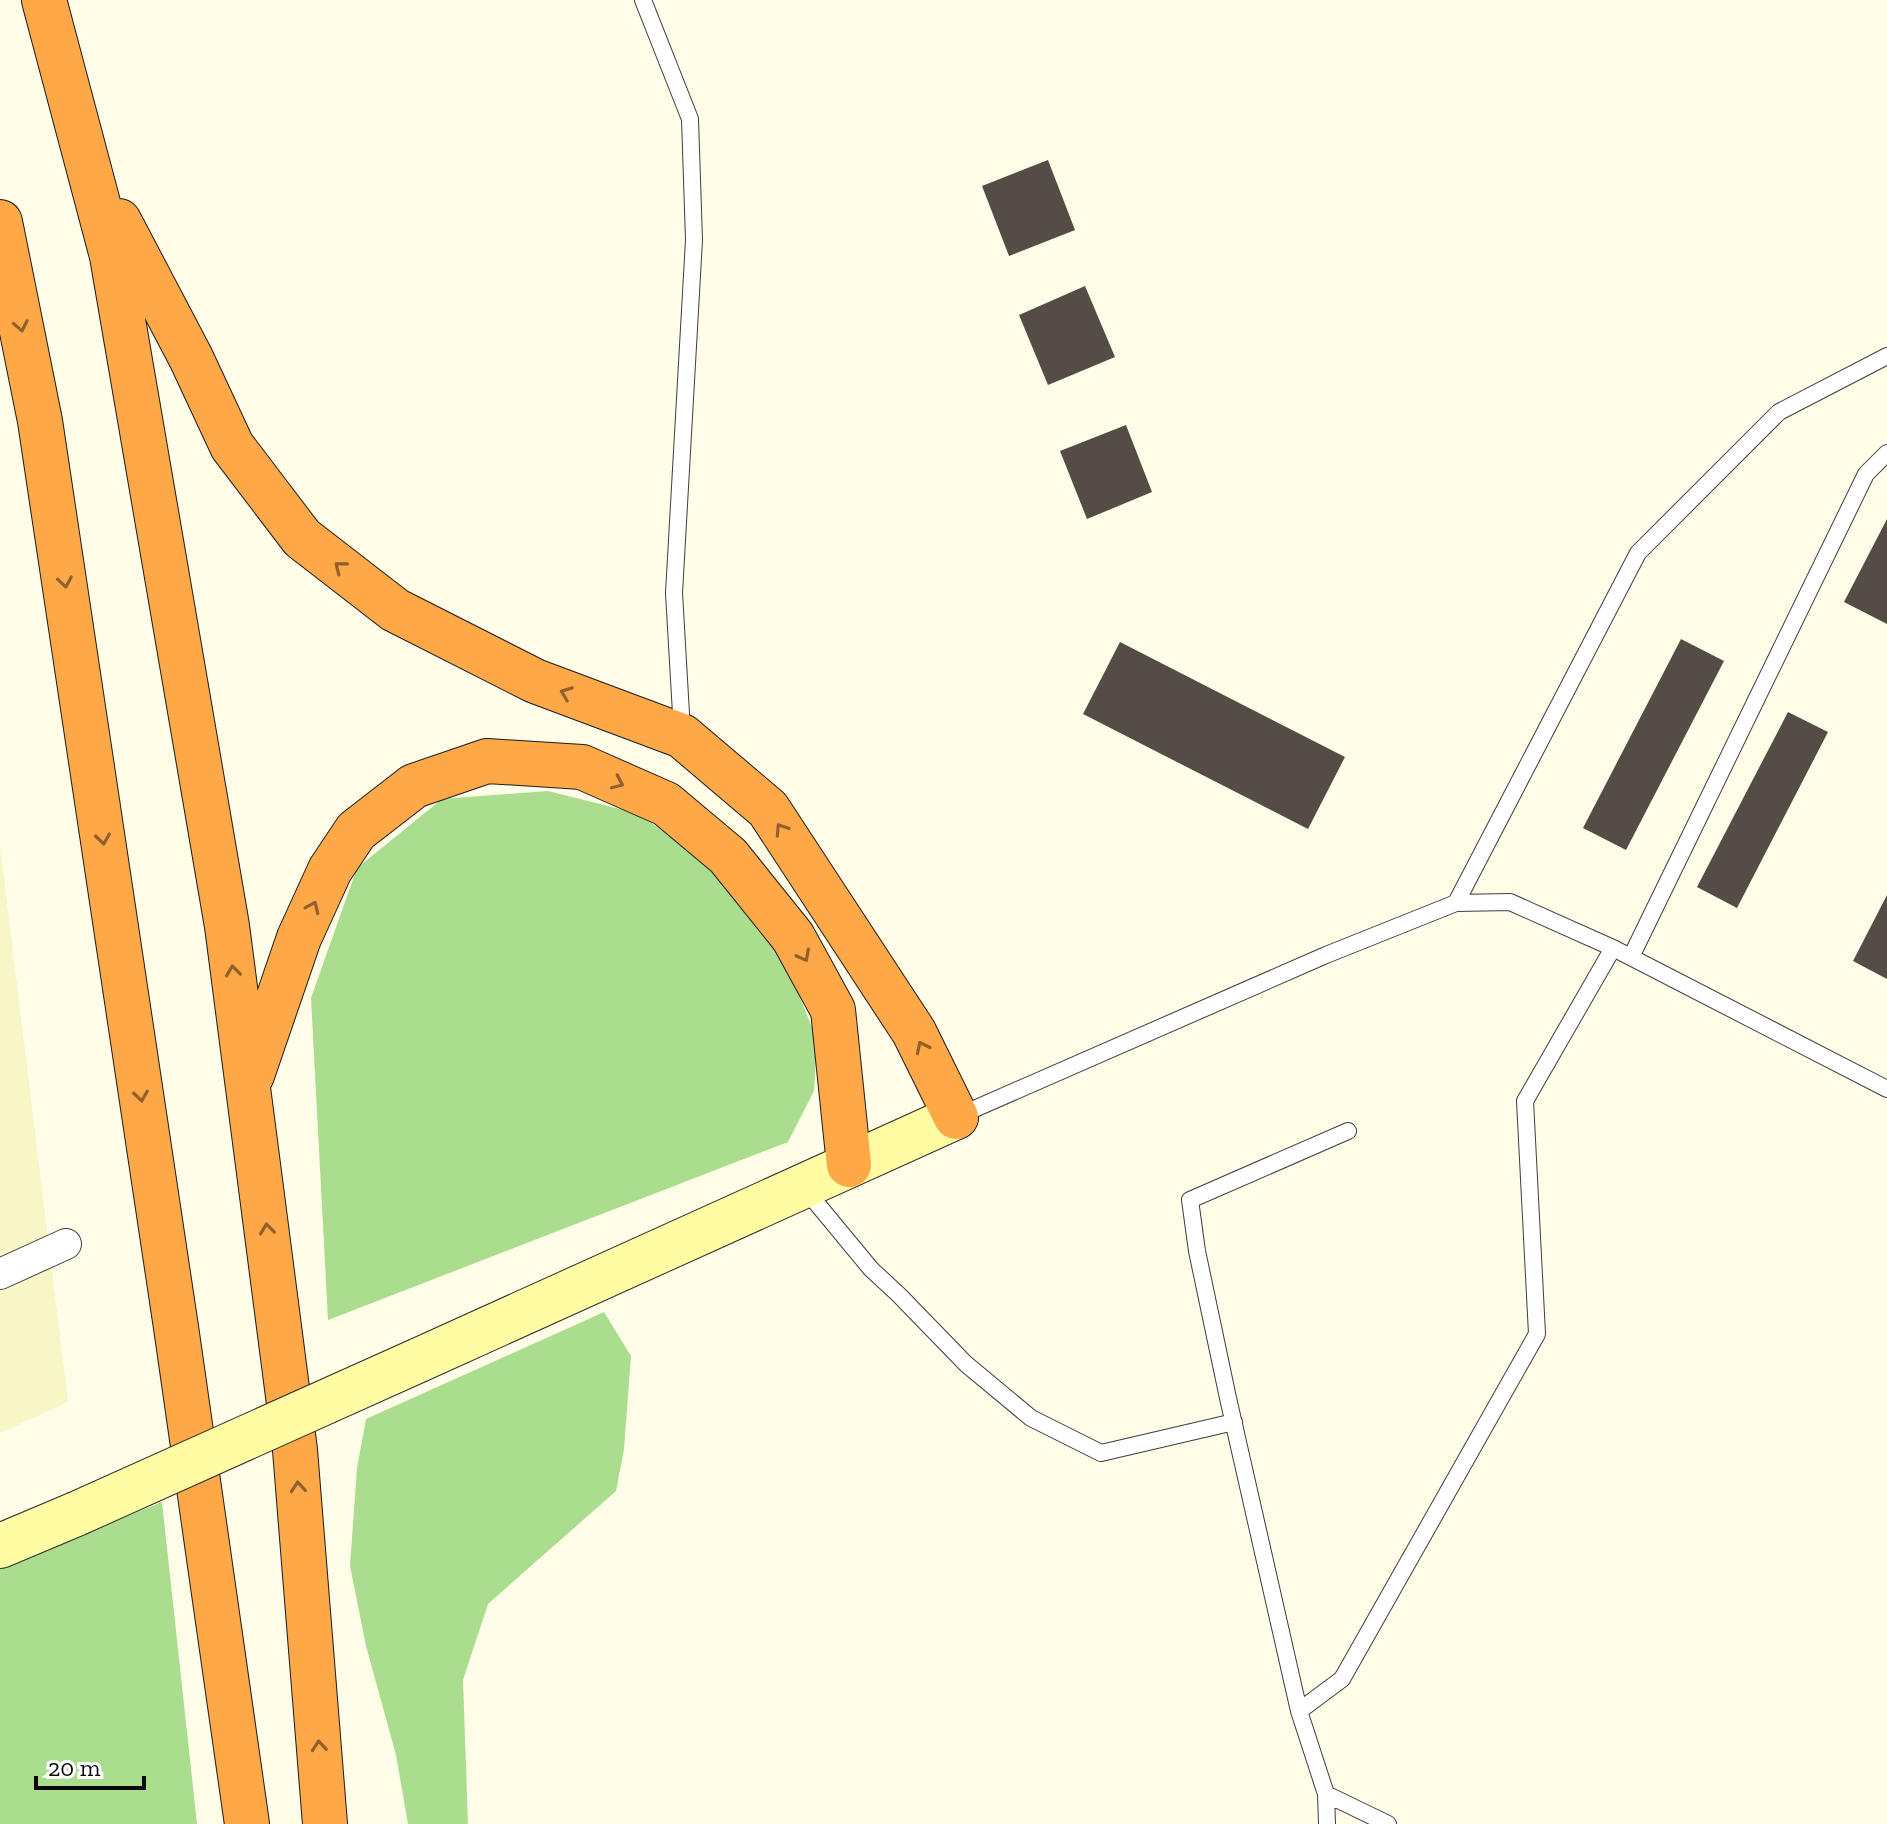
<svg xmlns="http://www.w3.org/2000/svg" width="1887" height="1824" font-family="'Zilla Slab',serif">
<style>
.farmland{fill:#f6f6c6}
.forest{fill:#abdd8e}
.building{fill:#544c46}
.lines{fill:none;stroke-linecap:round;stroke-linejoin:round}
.lane-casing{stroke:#3d3d3d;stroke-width:18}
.street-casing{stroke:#3d3d3d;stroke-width:32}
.secondary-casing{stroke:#2c2c2c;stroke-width:46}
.highway-casing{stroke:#1b1b1b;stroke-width:46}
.lane{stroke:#fff;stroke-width:16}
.street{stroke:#fff;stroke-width:30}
.secondary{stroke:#fffca3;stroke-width:44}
.highway{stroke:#fea847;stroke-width:44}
.secondary-bridge-casing{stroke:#2c2c2c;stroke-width:46;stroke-linecap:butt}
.secondary-bridge{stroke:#fffca3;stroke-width:44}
.oneway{stroke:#90612c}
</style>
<rect width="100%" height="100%" fill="#fffce8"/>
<path class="farmland" d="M0 846 68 1402 0 1433Z"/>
<path class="forest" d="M548 791 640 814 727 880 789 970 817 1040 814 1091 788 1142 328 1320 311 998 357 868 442 799Z
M604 1312 631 1356 624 1449 616 1491 488 1604 463 1680 468 1824H408L396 1755 366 1646 350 1566 357 1468 366 1419Z
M162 1502 197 1824H0V1568Z"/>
<path class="building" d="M1048 160 1075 230 1009 256 982 186Z
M1085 286 1115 357 1048 385 1019 315Z
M1126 425 1152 492 1087 519 1060 451Z
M1887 519V624L1844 602Z
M1681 639 1724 661 1626 850 1583 828Z
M1120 642 1345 757 1308 829 1083 714Z
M1788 712 1828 732 1737 908 1697 887Z
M1887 895V979L1853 961Z"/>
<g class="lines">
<g class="lane-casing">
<path id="lane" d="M643 0 690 119 694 240 674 593 682 731
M1456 903 1638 553 1779 412 1887 356
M1631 957 1866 474 1887 453
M956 1117 1326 955 1456 903 1510 902 1613 948 1887 1089
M804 1188 871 1269 899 1295 966 1364 1031 1418 1101 1453 1234 1422
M1299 1711 1342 1679 1537 1334 1525 1101 1613 948
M1326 1794 1388 1824
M1327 1824 1326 1794 1299 1711 1228 1398 1197 1251 1190 1200 1348 1131"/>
</g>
<g class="street-casing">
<path id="street" d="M0 1274 66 1244"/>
</g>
<g class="secondary-casing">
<path id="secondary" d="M419 1360 956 1117
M0 1546 76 1514"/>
</g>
<g class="highway-casing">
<path id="highway" d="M44 0 112 256 227 926 295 1450 325 1824
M119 221 191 358 232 446 302 538 395 610 535 681 682 736 768 809 914 1032 956 1117
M0 222 40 421 177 1334 247 1824
M252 1075 299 938 330 870 356 831 414 786 487 761 582 767 666 804 728 856 793 937 833 1010 849 1165"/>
</g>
<use href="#lane" class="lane"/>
<use href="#street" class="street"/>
<use href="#secondary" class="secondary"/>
<use href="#highway" class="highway"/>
<g class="secondary-bridge-casing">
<path id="secondary-bridge" d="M76 1514 419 1360"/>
</g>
<use href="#secondary-bridge" class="secondary-bridge"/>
</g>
<defs><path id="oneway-chevron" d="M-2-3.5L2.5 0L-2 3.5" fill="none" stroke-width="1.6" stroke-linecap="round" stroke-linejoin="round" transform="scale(2)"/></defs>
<g class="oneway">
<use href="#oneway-chevron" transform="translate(21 326) rotate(79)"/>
<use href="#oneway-chevron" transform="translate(340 567) rotate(-142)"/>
<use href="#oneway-chevron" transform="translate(65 582) rotate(81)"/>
<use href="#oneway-chevron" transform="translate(566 693) rotate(-159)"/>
<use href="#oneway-chevron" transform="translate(618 783) rotate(24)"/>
<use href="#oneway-chevron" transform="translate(781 829) rotate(-123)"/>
<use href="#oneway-chevron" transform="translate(103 839) rotate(82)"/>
<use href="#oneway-chevron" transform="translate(313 907) rotate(-66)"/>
<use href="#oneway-chevron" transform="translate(804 956) rotate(62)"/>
<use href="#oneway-chevron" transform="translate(233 971) rotate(-97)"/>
<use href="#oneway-chevron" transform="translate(922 1047) rotate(-116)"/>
<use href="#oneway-chevron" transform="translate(141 1096) rotate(82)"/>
<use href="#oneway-chevron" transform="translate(267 1229) rotate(-97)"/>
<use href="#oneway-chevron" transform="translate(298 1487) rotate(-95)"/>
<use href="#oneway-chevron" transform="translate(319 1746) rotate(-95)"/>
</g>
<path d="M36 1776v12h108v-12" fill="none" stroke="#0a0a0a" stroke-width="4"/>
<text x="48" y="1776" font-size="24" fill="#0a0a0a" stroke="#ffffff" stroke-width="6" paint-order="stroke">20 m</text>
</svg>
